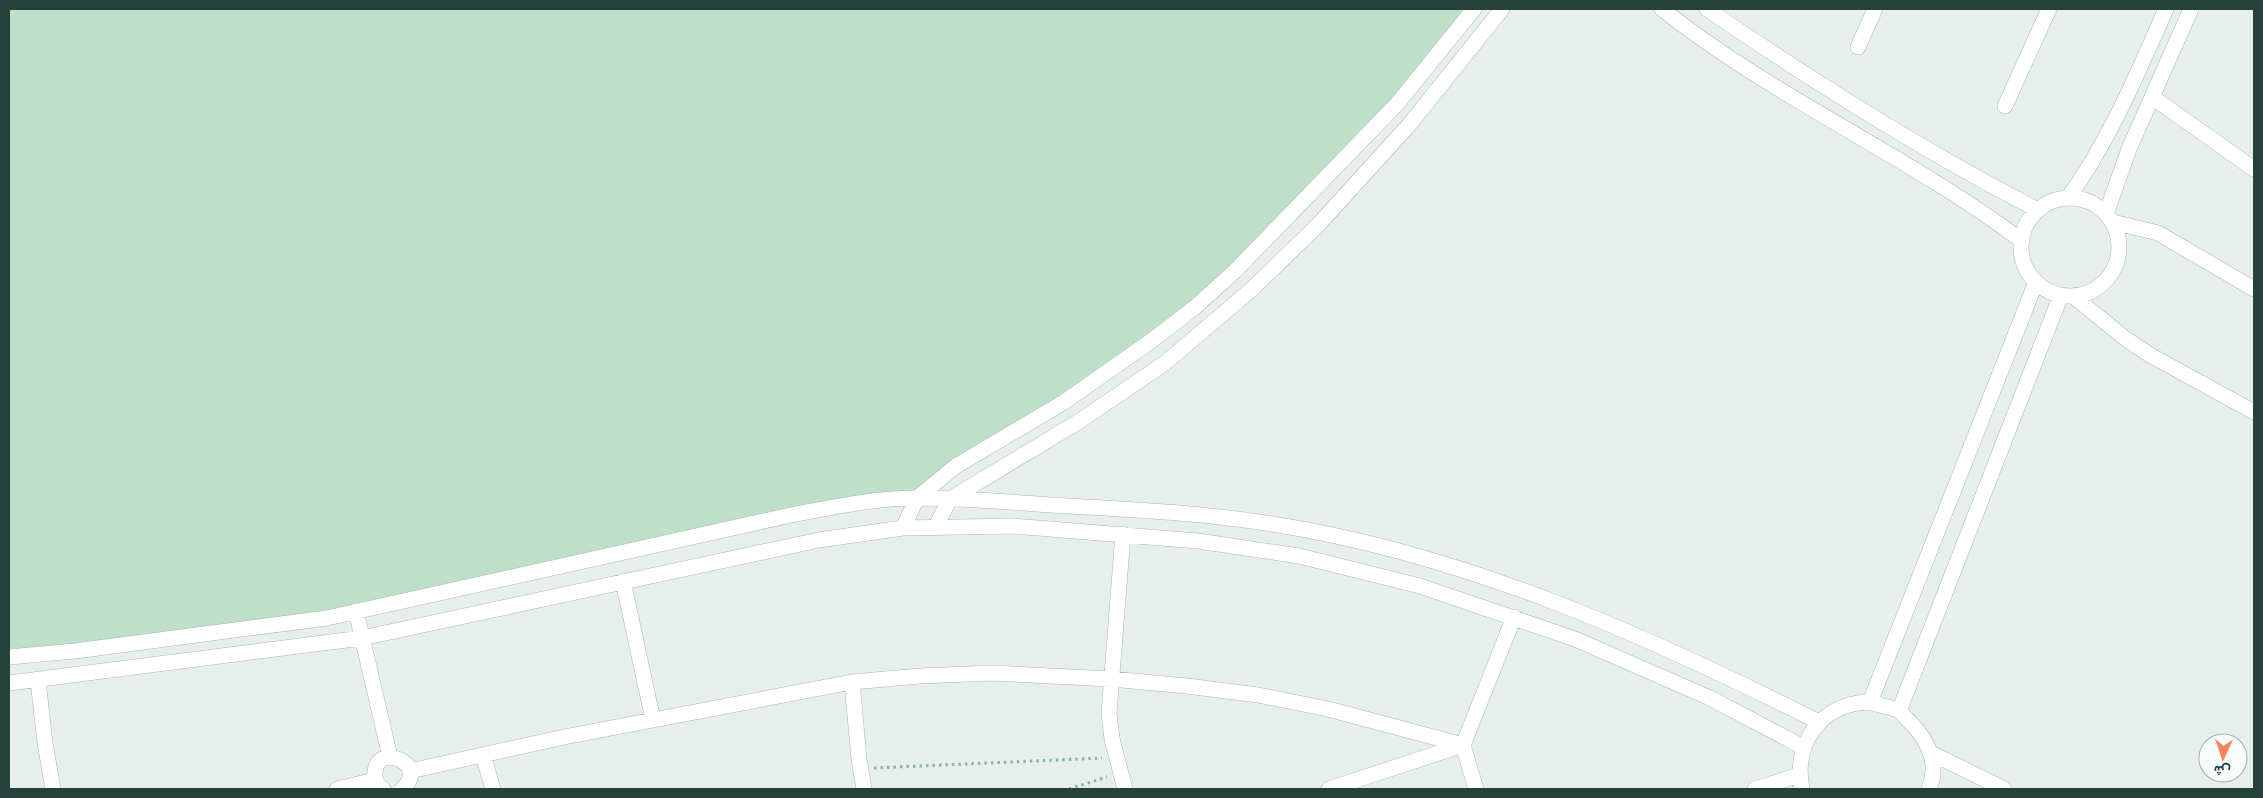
<svg xmlns="http://www.w3.org/2000/svg" width="2263" height="798" font-family="Montserrat,Vazirmatn,sans-serif">
<style>
.green{fill:#bfe0c8}
.lines{fill:none;stroke-linecap:round;stroke-linejoin:round}
.minor-casing{stroke:#a8b8b2;stroke-width:16}
.path{stroke:#86b3a5;stroke-width:3;stroke-dasharray:2.5 4;stroke-linecap:butt}
.minor{stroke:#fff;stroke-width:15}
</style>
<rect width="100%" height="100%" fill="#e6efeb"/>
<path class="green" d="M9 9H1474L1397 104 1194 308 917 498 859 503 356 611 9 657Z"/>
<g class="lines">
<g class="minor-casing">
<path id="minor" d="M1662 9C1774 98 1908 155 2022 241
M1707 9C1814 82 1923 151 2038 210
M1858 47 1875 9
M2152 97 2254 169
M2005 106 2049 9
M2068 198C2110 140 2137 74 2166 9
M2021 247a49 49 0 1 1 98 0a49 49 0 1 1-98 0Z
M2106 214 2129 149 2191 9
M2113 222 2158 233 2254 289
M2073 296 2126 339 2150 355 2254 412
M936 526 950 499 1078 422 1165 363 1252 289 1318 225 1409 125 1502 9
M903 528 917 498 956 466 1064 402 1151 341 1194 308 1235 271 1397 104 1474 9
M1123 534 1109 713 1112 739 1125 789
M623 581 653 720
M356 611 390 757
M9 657 75 651 327 618 791 515C833 507 875 498 918 498 968 498 1019 503 1068 506 1136 510 1204 513 1272 524 1465 554 1646 635 1819 722
M38 680 45 743 53 789
M852 682 859 759 864 789
M9 683 362 638 819 540 903 528 1014 526 1198 541 1299 556 1420 586 1575 639 1710 698 1803 747
M1870 702 2036 282
M1899 711 2061 295
M1931 753 2004 789
M483 755 493 789
M410 771 564 737 852 682 920 676 992 673 1111 679 1187 686 1258 695 1328 709 1463 745
M337 789 375 780
M383 789C377 785 374 780 375 772 377 741 431 765 402 789
M1329 789 1463 745
M1476 789 1463 745 1514 617
M1755 789 1799 775
M1802 789C1793 744 1820 704 1868 702 1873 702 1878 705 1883 706 1887 707 1893 708 1898 710 1902 712 1905 718 1909 721 1927 739 1940 763 1929 789"/>
</g>
<path class="path" d="M874 768 1102 758
M1069 789 1107 777"/>
<use href="#minor" class="minor"/>
</g>
<rect width="2263" height="798" fill="none" stroke="#24423a" stroke-width="20"/>
<g transform="translate(2223 758) rotate(183)"><circle r="24" fill="#f7fbf9" stroke="#a3b1ad"/>
<path d="M0-4L9 19L0 12L-9 19Z" fill="#f4845f"/>
<text y="-8" font-size="14" font-weight="bold" text-anchor="middle" fill="#24423a">ش</text>
</g>
</svg>
